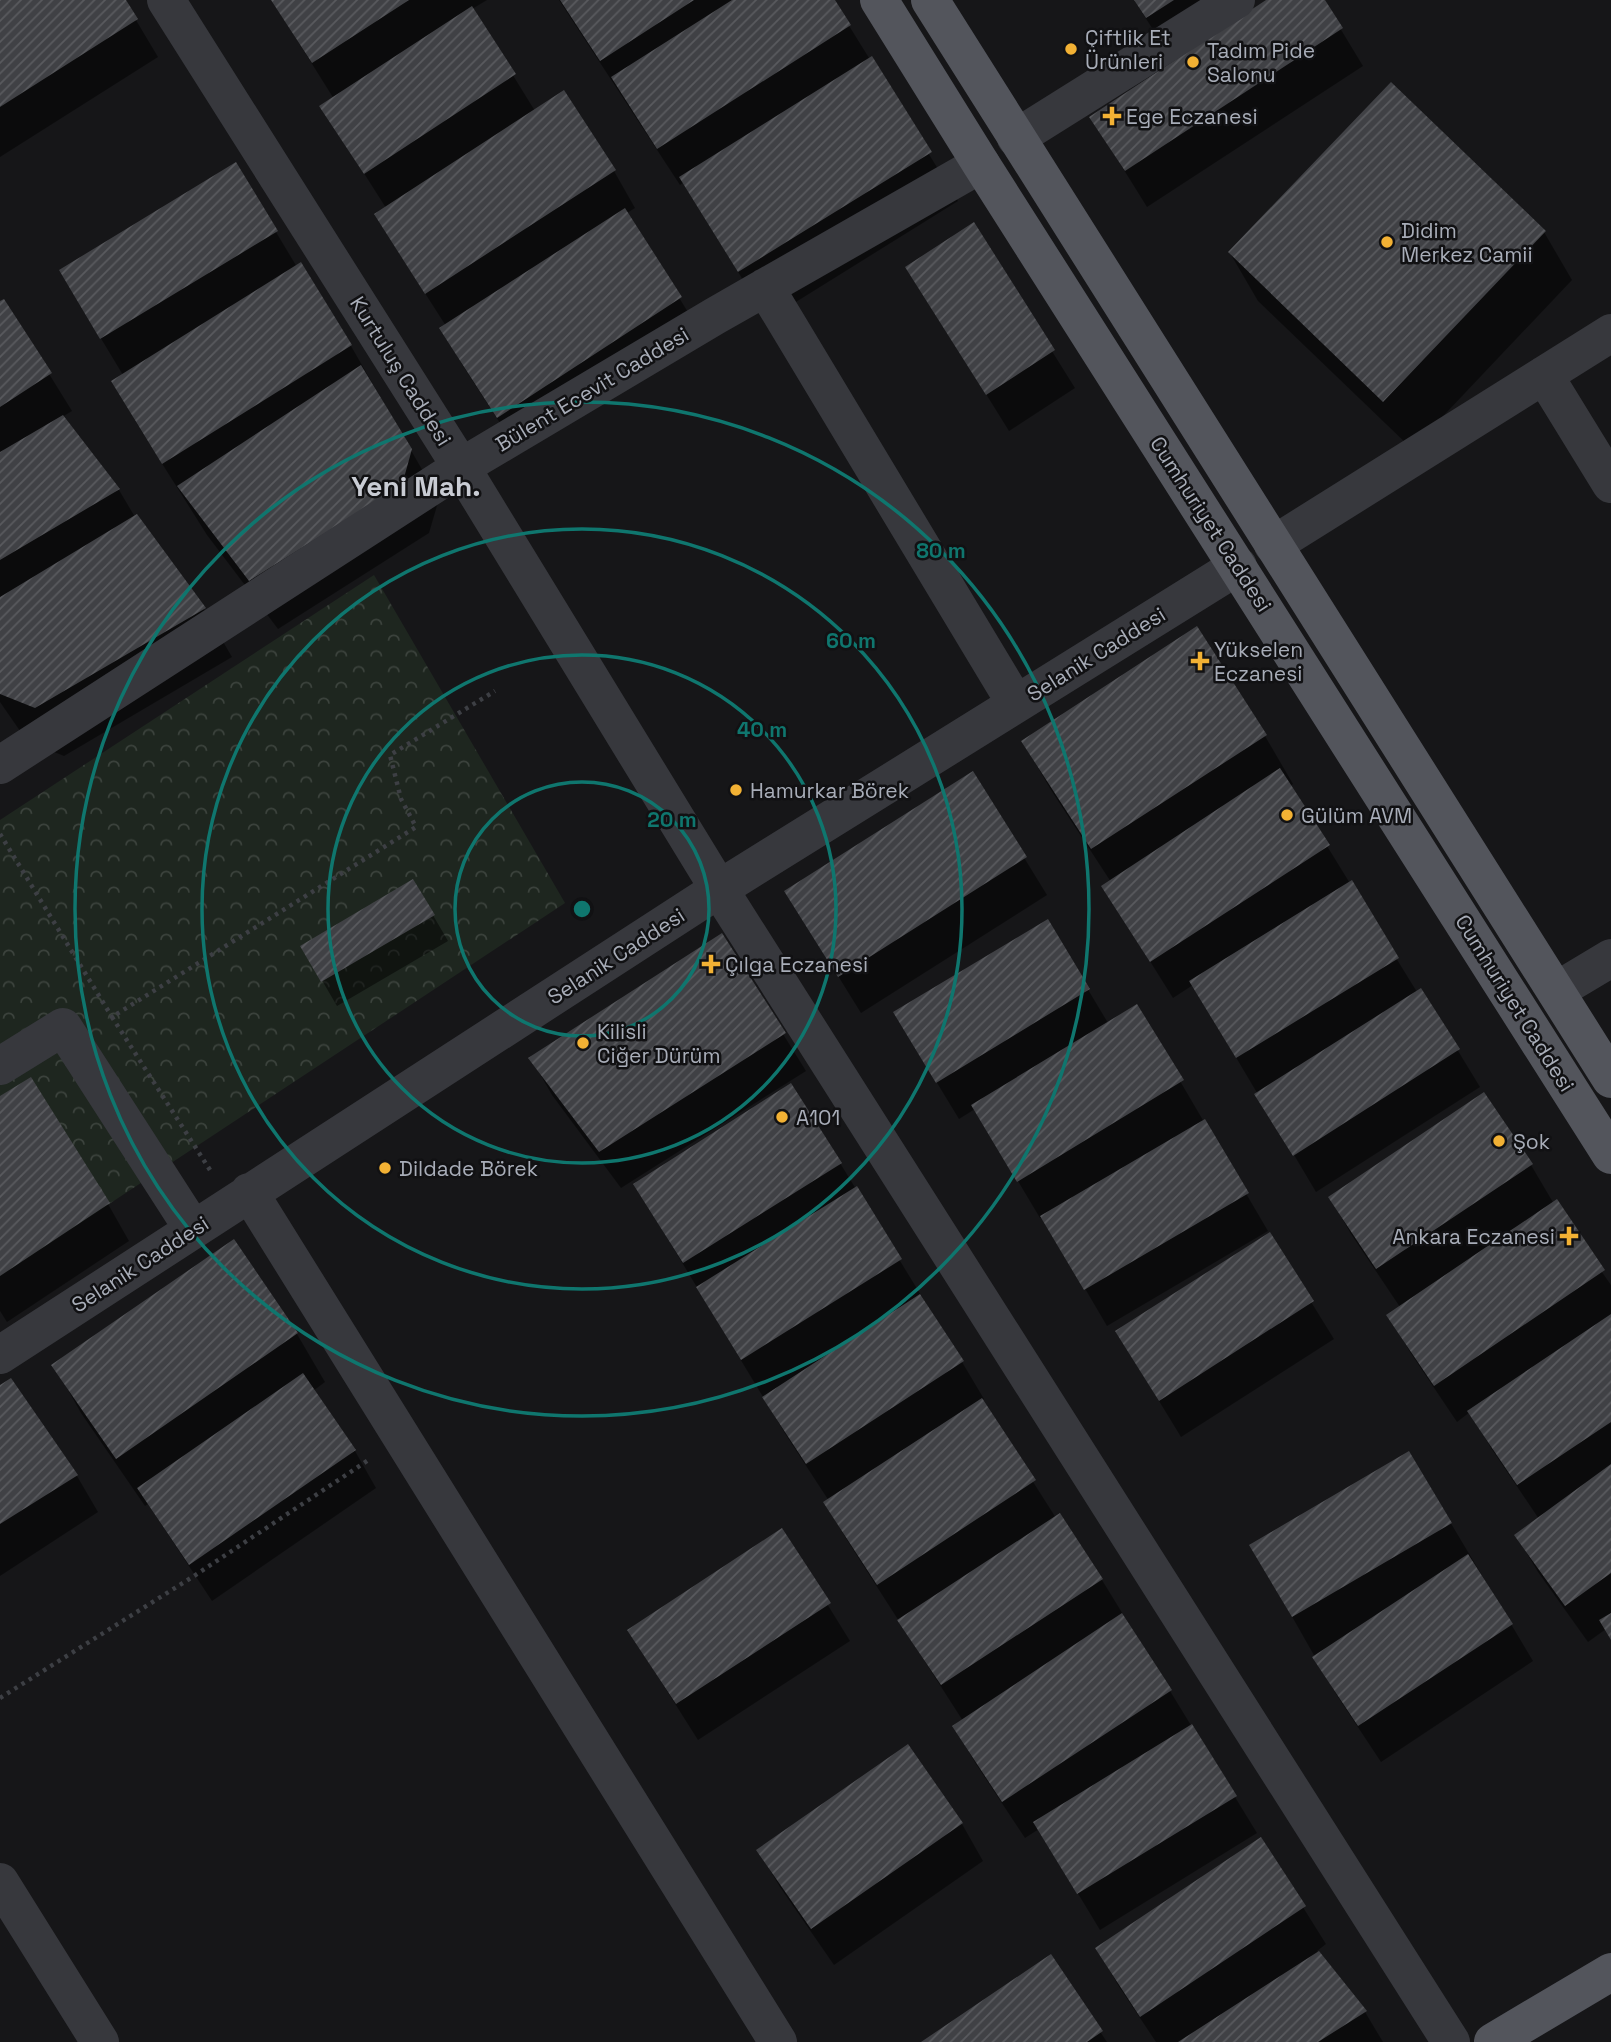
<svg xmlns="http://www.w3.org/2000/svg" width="1611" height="2042" font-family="'Space Grotesk',sans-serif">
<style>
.park{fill:url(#park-crowns)}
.shadow{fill:#0007}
.building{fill:url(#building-hatch)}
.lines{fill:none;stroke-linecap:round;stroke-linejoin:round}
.path{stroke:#3d3f44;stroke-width:4.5;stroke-dasharray:3.5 5;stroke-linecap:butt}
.minor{stroke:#37383d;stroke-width:38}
.major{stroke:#53555c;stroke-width:38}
.ring{fill:none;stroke:#0f766e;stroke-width:3.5}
.poi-dot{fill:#f2b134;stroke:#111113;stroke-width:2.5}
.labels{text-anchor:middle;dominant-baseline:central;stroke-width:5;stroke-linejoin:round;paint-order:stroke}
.poi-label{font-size:21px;fill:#a8adb8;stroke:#111113;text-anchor:start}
.street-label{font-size:21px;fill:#a8adb8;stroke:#111113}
.district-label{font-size:28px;font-weight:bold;fill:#c9ccd4;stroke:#111113}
.centre{fill:#0f766e;stroke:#111113;stroke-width:3.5}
.ring-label{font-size:21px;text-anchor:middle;font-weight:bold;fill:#0f766e;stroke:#111113;stroke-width:5;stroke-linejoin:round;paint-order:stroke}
</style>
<defs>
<pattern id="park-crowns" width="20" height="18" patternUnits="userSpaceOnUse" patternTransform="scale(1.75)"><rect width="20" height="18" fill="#1e261f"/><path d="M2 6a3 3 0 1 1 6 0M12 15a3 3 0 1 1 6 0" fill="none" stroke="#3c433d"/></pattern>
<pattern id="building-hatch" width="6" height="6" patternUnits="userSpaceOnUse" patternTransform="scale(1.75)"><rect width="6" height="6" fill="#404145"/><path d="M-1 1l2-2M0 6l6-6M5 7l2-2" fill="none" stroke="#595a5e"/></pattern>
</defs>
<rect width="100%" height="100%" fill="#161618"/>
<path class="park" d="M374 575 565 903 0 1276V820Z"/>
<path class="shadow" d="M0 0H124L158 57 0 157Z
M272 0H487L472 9 535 111 614 171 635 208 627 213 702 335 520 454 463 366 442 329 446 326 398 251 386 208 322 107 334 99Z
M559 0H833L958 201 767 320 684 182 680 185Z
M1134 0H1226L1161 42Z
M1269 0H1323L1363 66 1147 207 1091 117Z
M235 164 297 267 300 265 351 346 439 499 429 533 278 629 207 535 134 419 123 375 82 307Z
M973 225 1075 388 1009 431 907 267Z
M1544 232 1572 280 1412 449 1258 301 1230 253Z
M4 301 72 411 62 417 119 490 135 517 136 516 204 609 232 657 64 756 27 741 0 702V303Z
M1265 736 1293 784 1290 786 1417 992 1421 990 1480 1087 1316 1192 1193 985 1173 998 1103 886 1111 882 1051 790 1023 742Z
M972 773 1047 895 861 1013 786 892Z
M413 881 448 941 337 1006 302 946Z
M1047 921 1108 1023 1136 1006 1268 1231 1107 1326 1043 1217 1040 1218 975 1109 959 1119 917 1050Z
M722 936 806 1071 621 1188 552 1095 531 1058Z
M1484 1094 1531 1165 1554 1204 1611 1285V1638L1606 1629 1588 1642 1538 1572 1516 1535 1539 1519 1491 1448 1470 1412 1457 1422 1410 1352 1389 1315 1400 1307 1351 1234 1330 1197Z
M0 1099 108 1204 129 1241 7 1322 0 1311Z
M840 1163 962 1362 984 1399 981 1400 1056 1518 1059 1515 1102 1580 1257 1833 1100 1930 1039 1829 1025 1838 976 1764 954 1727 963 1721 847 1540 825 1503 829 1501 786 1435 657 1221Z
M1269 1234 1334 1339 1181 1437 1117 1332Z
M233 1241 297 1334 325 1382 313 1391 355 1451 376 1488 212 1601 148 1504 145 1506 81 1413 54 1365Z
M0 1387 77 1476 98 1512 0 1576Z
M1409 1453 1533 1661 1381 1762 1336 1694 1252 1546Z
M782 1531 850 1641 698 1740 629 1631Z
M962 1824 983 1861 834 1965 780 1887 758 1850Z
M1261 1840 1326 1944 1317 1951 1365 2012 1383 2042H1156L1118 1985 1097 1948Z
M1050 1957 1107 2042H924Z"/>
<path class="building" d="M0 0H126L138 19 0 107Z
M271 0H409L312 63Z
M560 0H694L600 61Z
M732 0H835L851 25 657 149 611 77Z
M1134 0H1174L1146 18Z
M1266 0H1325L1343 28 1125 171 1089 117Z
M472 6 516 74 364 174 319 106Z
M872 56 932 152 738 272 679 177Z
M1391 82 1546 231 1383 402 1228 252Z
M564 90 616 170 425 294 374 214Z
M236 162 278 231 100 339 59 270Z
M625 208 682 297 497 418 439 328Z
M974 222 1055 350 986 395 905 267Z
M301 262 352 345 162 464 111 381Z
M4 299 52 373 0 407V301Z
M361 365 412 449 402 485 249 581 177 486Z
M63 415 120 489 0 560V452Z
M137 514 206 608 35 708 0 694V597Z
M1197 626 1267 735 1091 849 1021 741Z
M1280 768 1330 845 1150 962 1101 886Z
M973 771 1027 857 838 977 784 891Z
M413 879 435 915 321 982 300 946Z
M1352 880 1399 958 1236 1058 1189 981Z
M1048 919 1090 989 936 1083 893 1012Z
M722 933 786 1033 599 1152 528 1058Z
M1421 988 1460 1049 1293 1156 1254 1094Z
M1137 1004 1184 1080 1017 1182 971 1105Z
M31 1077 110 1203 0 1276V1096Z
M791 1083 842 1163 683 1263 633 1184Z
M1484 1092 1533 1164 1376 1269 1328 1197Z
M1205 1119 1249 1193 1084 1290 1040 1216Z
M857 1186 902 1259 741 1360 696 1287Z
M1557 1199 1605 1270 1434 1386 1386 1315Z
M1270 1232 1314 1301 1159 1401 1115 1331Z
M234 1239 298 1333 116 1459 51 1365Z
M920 1294 964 1361 806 1464 762 1397Z
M1611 1314V1422L1517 1485 1467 1411Z
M303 1373 356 1450 189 1565 137 1488Z
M11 1378 78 1475 0 1524V1385Z
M982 1398 1036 1480 877 1585 823 1502Z
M1409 1451 1452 1523 1292 1617 1249 1545Z
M1611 1464V1573L1565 1606 1514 1535Z
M1060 1513 1103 1579 941 1685 897 1620Z
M782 1528 831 1603 676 1704 627 1630Z
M1468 1554 1513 1624 1358 1726 1312 1657Z
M1122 1613 1172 1690 1002 1802 952 1726Z
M1611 1613V1640L1599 1620Z
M1192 1724 1237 1796 1077 1894 1033 1822Z
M908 1744 963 1823 811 1929 756 1850Z
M1261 1837 1306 1906 1140 2017 1095 1948Z
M1319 1951 1367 2011 1318 2042H1178Z
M1051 1954 1103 2031 1087 2042H921Z"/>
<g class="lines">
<path class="path" d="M0 834 112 1017
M210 1170 112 1017 416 827 401 799 390 755 495 691
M0 1698 194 1576 370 1459"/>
<path class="minor" d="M166 0 461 467 719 889 1451 2042
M1016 138 1236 0
M765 287 1016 704
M1544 375 1611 484
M1273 545 1611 333
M0 765 461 467 715 316 981 164
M1556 991 1611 958
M0 1066 63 1027 193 1229
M249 1192 778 2042
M0 1355 719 889 1238 566
M0 1882 100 2042"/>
<path class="major" d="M879 0 981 164 1611 1155
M930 0 1611 1079
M1493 2042 1611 1972"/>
</g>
<g class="ring">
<circle cx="582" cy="909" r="127"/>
<circle cx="582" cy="909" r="254"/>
<circle cx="582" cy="909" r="380"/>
<circle cx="582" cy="909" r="507"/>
</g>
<g class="poi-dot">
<circle cx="1071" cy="49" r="7"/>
<circle cx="1193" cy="62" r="7"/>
<path d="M1108.5 105.5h7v7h7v7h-7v7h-7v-7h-7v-7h7z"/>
<circle cx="1387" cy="242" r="7"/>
<path d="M1196.5 650.5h7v7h7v7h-7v7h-7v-7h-7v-7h7z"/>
<circle cx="736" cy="790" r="7"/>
<circle cx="1287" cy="815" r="7"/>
<path d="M707.5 953.5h7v7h7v7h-7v7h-7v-7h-7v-7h7z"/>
<circle cx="583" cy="1043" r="7"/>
<circle cx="782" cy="1117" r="7"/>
<circle cx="1499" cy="1141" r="7"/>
<circle cx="385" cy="1168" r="7"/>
<path d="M1565.5 1225.5h7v7h7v7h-7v7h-7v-7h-7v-7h7z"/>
</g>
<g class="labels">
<g class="poi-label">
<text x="1085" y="37">Çiftlik Et<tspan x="1085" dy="24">Ürünleri</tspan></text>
<text x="1207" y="50">Tadım Pide<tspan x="1207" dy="24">Salonu</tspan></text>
<text x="1126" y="116">Ege Eczanesi</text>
<text x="1401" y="230">Didim<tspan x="1401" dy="24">Merkez Camii</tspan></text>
<text x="1214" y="649">Yükselen<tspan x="1214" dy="24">Eczanesi</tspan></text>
<text x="750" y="790">Hamurkar Börek</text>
<text x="1301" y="815">Gülüm AVM</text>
<text x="725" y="964">Çılga Eczanesi</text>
<text x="597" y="1031">Kilisli<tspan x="597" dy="24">Ciğer Dürüm</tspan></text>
<text x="796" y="1117">A101</text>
<text x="1513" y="1141">Şok</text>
<text x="399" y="1168">Dildade Börek</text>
<text x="1555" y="1236" text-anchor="end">Ankara Eczanesi</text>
</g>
<g class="street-label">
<text transform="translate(401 371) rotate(58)">Kurtuluş Caddesi</text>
<text transform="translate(592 389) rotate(-31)">Bülent Ecevit Caddesi</text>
<text transform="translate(1211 524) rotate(57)">Cumhuriyet Caddesi</text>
<text transform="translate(1096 654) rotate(-32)">Selanik Caddesi</text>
<text transform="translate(616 956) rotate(-33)">Selanik Caddesi</text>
<text transform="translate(1515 1003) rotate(58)">Cumhuriyet Caddesi</text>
<text transform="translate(140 1264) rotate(-33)">Selanik Caddesi</text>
</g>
<g class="district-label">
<text x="416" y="486">Yeni Mah.</text>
</g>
</g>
<circle cx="582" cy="909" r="10" class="centre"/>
<g class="ring-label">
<text x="941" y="558">80 m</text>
<text x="851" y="648">60 m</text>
<text x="762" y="737">40 m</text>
<text x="672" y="827">20 m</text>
</g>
</svg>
